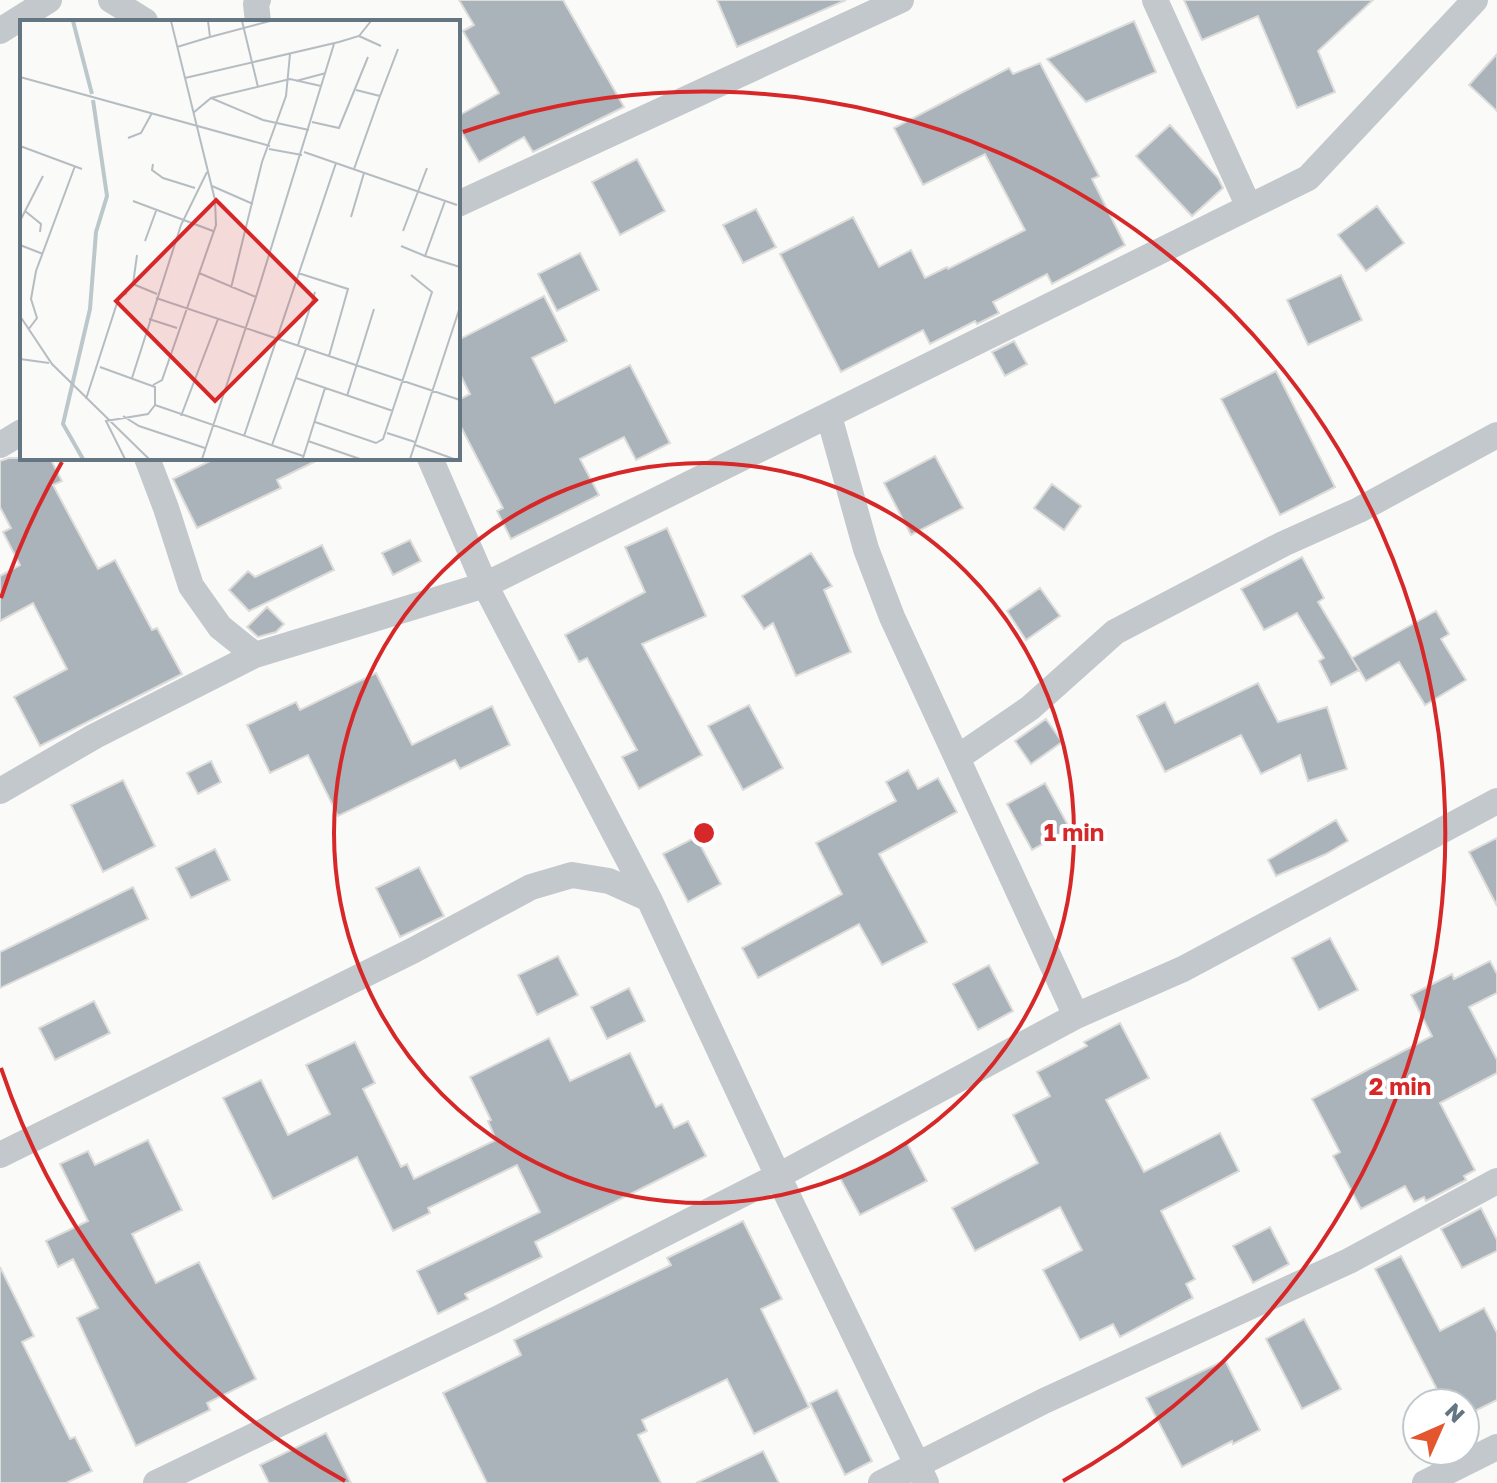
<svg xmlns="http://www.w3.org/2000/svg" width="1497" height="1483" font-family="'Golos Text',sans-serif">
<style>
.building{fill:#aab3b9;stroke:#dcdcda;stroke-width:2}
.lines{fill:none;stroke-linecap:round;stroke-linejoin:round}
.minor{stroke:#c3c8cc;stroke-width:26}
.ring{fill:none;stroke:#d62828;stroke-width:4}
.inset-river{fill:none;stroke:#bbc7cb;stroke-width:4}
.inset-road{fill:none;stroke:#b5bdc2;stroke-width:2}
.view{fill:#d62828;fill-opacity:0.15;stroke:#d62828;stroke-width:4}
.inset-edge{fill:none;stroke:#657683;stroke-width:4}
.centre{fill:#d62828;stroke:#fff;stroke-width:4}
.ring-label{font-size:24px;text-anchor:middle;font-weight:bold;fill:#d62828;stroke:#fff;stroke-width:8;stroke-linejoin:round;paint-order:stroke}
</style>
<rect width="100%" height="100%" fill="#fafaf8"/>
<path class="building" d="M459 0H563L624 107 533 152 524 137 479 162 458 126V116L499 93 463 31 474 25Z
M717 0H846L737 47Z
M1184 0H1373L1318 51 1335 92 1297 108 1258 16 1202 40Z
M1134 21 1156 72 1086 102 1047 59Z
M1497 54V111L1469 85Z
M1040 63 1099 176 1092 179 1125 245 1052 284 1047 274 993 302 999 313 977 324 975 321 930 344 923 330 841 372 780 254 853 217 879 267 911 250 925 278 947 267 948 269 1025 230 985 154 923 185 894 128 1009 68 1013 74Z
M1170 125 1218 178 1223 188 1192 216 1136 156Z
M637 159 665 211 620 235 592 182Z
M1377 206 1404 243 1366 271 1338 235Z
M756 209 776 247 743 263 723 225Z
M580 253 599 290 557 311 538 274Z
M1341 275 1362 320 1308 345 1287 300Z
M544 296 567 341 532 358 555 403 630 365 670 443 636 460 624 437 580 459 599 495 511 539 497 511 503 508 458 421V400L470 394 458 370V340Z
M1014 341 1027 364 1005 376 992 352Z
M1276 371 1335 487 1280 515 1221 399Z
M935 456 963 508 911 535 884 483Z
M9 458H50L62 481 53 485 98 569 115 560 152 630 157 628 182 674 40 746 14 697 67 669 33 603 0 621V576L20 565 3 532 11 528 0 507V461Z
M216 458H322L277 480 281 488 197 528 173 479Z
M1052 484 1081 506 1064 530 1034 508Z
M667 528 706 616 642 644 702 755 639 789 622 757 637 750 587 658 579 662 565 635 645 592 625 547Z
M410 540 421 561 393 575 382 553Z
M322 545 334 570 249 611 229 590 248 571 255 577Z
M811 553 832 586 824 590 851 652 796 676 773 623 764 629 742 596Z
M1302 557 1324 598 1318 602 1359 670 1331 685 1319 661 1324 658 1297 613 1264 630 1241 589Z
M1040 588 1060 616 1026 640 1007 611Z
M267 607 284 624 276 632 258 637 247 627Z
M1436 611 1449 634 1441 639 1466 680 1425 705 1399 662 1366 681 1352 658Z
M376 673 412 745 492 706 510 745 460 769 455 760 338 816 308 755 270 773 247 725 296 702 300 710Z
M1258 683 1278 722 1327 707 1347 769 1308 781 1300 755 1261 774 1241 735 1165 772 1137 716 1165 702 1175 723Z
M749 705 783 768 743 790 708 726Z
M1046 719 1062 742 1031 764 1015 741Z
M211 761 221 782 198 794 187 773Z
M908 770 918 789 938 778 957 812 879 854 927 942 882 965 859 924 758 978 742 948 842 894 816 843 896 801 886 782Z
M123 780 155 846 103 872 71 805Z
M1045 783 1070 829 1032 850 1007 804Z
M1336 820 1348 841 1326 854 1276 876 1268 860Z
M696 837 721 884 688 902 663 854Z
M1497 838V906L1469 852Z
M215 849 230 880 191 898 176 868Z
M419 867 444 916 400 937 376 888Z
M133 887 148 919 0 988V952Z
M1330 938 1358 990 1319 1010 1292 958Z
M558 956 578 995 537 1015 518 975Z
M1490 961 1497 974V993L1469 1007 1497 1060V1073L1440 1103 1475 1170 1464 1176 1466 1180 1426 1201 1424 1197 1414 1202 1405 1186 1361 1209 1333 1156 1340 1152 1312 1099 1432 1036 1411 995 1452 974 1454 979Z
M989 965 1013 1011 978 1030 953 984Z
M629 988 645 1021 607 1039 591 1007Z
M94 1001 110 1033 55 1060 39 1028Z
M1120 1023 1149 1078 1106 1100 1144 1172 1220 1133 1239 1171 1161 1211 1195 1279 1186 1284 1193 1298 1120 1337 1113 1324 1080 1340 1043 1270 1082 1250 1060 1207 975 1251 952 1208 1038 1163 1013 1115 1050 1096 1037 1072 1087 1046 1084 1042Z
M549 1038 570 1081 630 1053 656 1107 662 1104 674 1128 688 1121 706 1156 535 1242 542 1257 465 1294 468 1299 438 1314 417 1271 540 1212 517 1165 428 1208 430 1213 393 1231 357 1157 273 1199 223 1098 261 1080 288 1135 330 1114 306 1065 355 1042 375 1083 363 1089 401 1167 407 1164 414 1179 496 1140 488 1121 491 1120 470 1077Z
M148 1140 182 1210 132 1234 156 1283 199 1262 256 1379 207 1403 210 1410 136 1446 77 1318 98 1308 73 1259 58 1267 46 1241 88 1221 60 1164 88 1151 95 1165Z
M907 1143 927 1181 860 1215 840 1178Z
M1481 1208 1497 1240V1251L1462 1268 1441 1229Z
M743 1221 782 1299 761 1309 809 1407 754 1434 727 1379 642 1420 647 1431 638 1435 661 1483H487L443 1393 521 1355 514 1340 671 1265 667 1258Z
M1270 1227 1289 1264 1253 1283 1233 1246Z
M1401 1256 1440 1331 1484 1308 1497 1333V1400L1465 1416V1403H1444L1375 1269Z
M0 1267 34 1336 22 1342 70 1439 75 1437 92 1471 66 1483H0Z
M1304 1319 1341 1389 1302 1409 1266 1339Z
M1225 1360 1260 1430 1233 1444 1232 1441 1182 1467 1146 1398Z
M837 1390 872 1461 845 1475 810 1403Z
M326 1433 351 1483H269L260 1465Z
M763 1451 779 1483H696Z"/>
<g class="lines">
<path class="minor" d="M111 0 145 21
M1155 0 1249 207
M258 22 256 4 258 0
M0 31 49 0
M458 204 901 0
M0 445 22 432
M147 458 166 508 191 586 220 627 255 655
M430 458 485 585 649 899 778 1176 926 1483
M957 758 1030 708 1115 632 1283 544 1359 510 1497 435
M0 791 95 736 255 655 485 585 1308 178 1475 0
M1076 1016 1183 969 1497 801
M0 1155 414 950 531 887 572 875 609 881 649 899
M156 1483 497 1319 778 1176 1076 1016 892 617 866 549 829 416
M881 1483 1044 1401 1349 1261 1497 1181
M1425 1483 1497 1447"/>
</g>
<g class="ring">
<circle cx="704" cy="833" r="370"/>
<path d="M345 1481A741 741 0 0 1 1 1068M1 598A741 741 0 0 1 62 462M463 132A741 741 0 0 1 1063 1481"/>
</g>
<g transform="translate(20 20)">
<rect width="440" height="440" fill="#fafaf8"/>
<path class="inset-river" d="M53 1 72 74M63 439 43 404 70 289 76 212 87 176 73 80"/>
<path class="inset-road" d="M222 1 238 67M339 16 361 26M190 17 250 1M157 27 190 17 188 1M0 57 250 126M165 58 319 22 339 16 351 1M276 61 306 53M336 70 360 76 378 29M191 78 243 100 289 110M173 93 191 78 270 59 301 66M292 102 319 108 348 37M108 118 121 113 132 93M0 126 62 149M249 129 282 135M284 132 437 185M133 144 132 150 143 158 175 168M334 149 360 76M192 166 233 184M113 181 193 211M425 181 405 236 440 247M5 191 21 204 20 212M331 197 344 153M0 201 23 156M383 211 407 148M125 221 136 191M0 225 23 234M381 226 405 236M117 235 113 264 137 274M179 253 236 277 182 439M278 253 328 269 309 336M211 268 242 142 266 76 270 34M236 277 314 24M136 278 440 380M0 296 32 344 129 439M129 299 157 308M8 310 17 298 11 279 16 251 55 146M278 325 295 272M0 339 29 343M80 347 135 367V385L128 394 86 401 105 439M112 358 161 205 187 152M276 358 373 391M133 365 142 360 196 205 195 180 151 1M327 376 354 289M66 379 99 277 107 273M135 385 283 436M103 396 119 406 185 428M161 396 198 299M295 402 356 423 363 419 412 272 391 255M367 413 395 422M224 416 316 143M288 421 340 439M252 425 286 329M395 425 434 439M283 438 305 368M390 439 440 287"/>
<path class="view" d="M196 180 296 280 195 381 96 281Z"/>
<rect width="440" height="440" class="inset-edge"/>
</g>
<circle cx="704" cy="833" r="12" class="centre"/>
<g class="ring-label">
<text x="1074" y="841">1 min</text>
<text x="1400" y="1095">2 min</text>
</g>
<g transform="translate(1441 1427) rotate(45)"><circle r="38" fill="#ffffff" stroke="#c1c8cd" stroke-width="2"/>
<path d="M0-6L14 30L0 20L-14 30Z" fill="#e4572e"/>
<text y="-12" font-size="22" font-weight="bold" text-anchor="middle" fill="#657683">N</text>
</g>
</svg>
